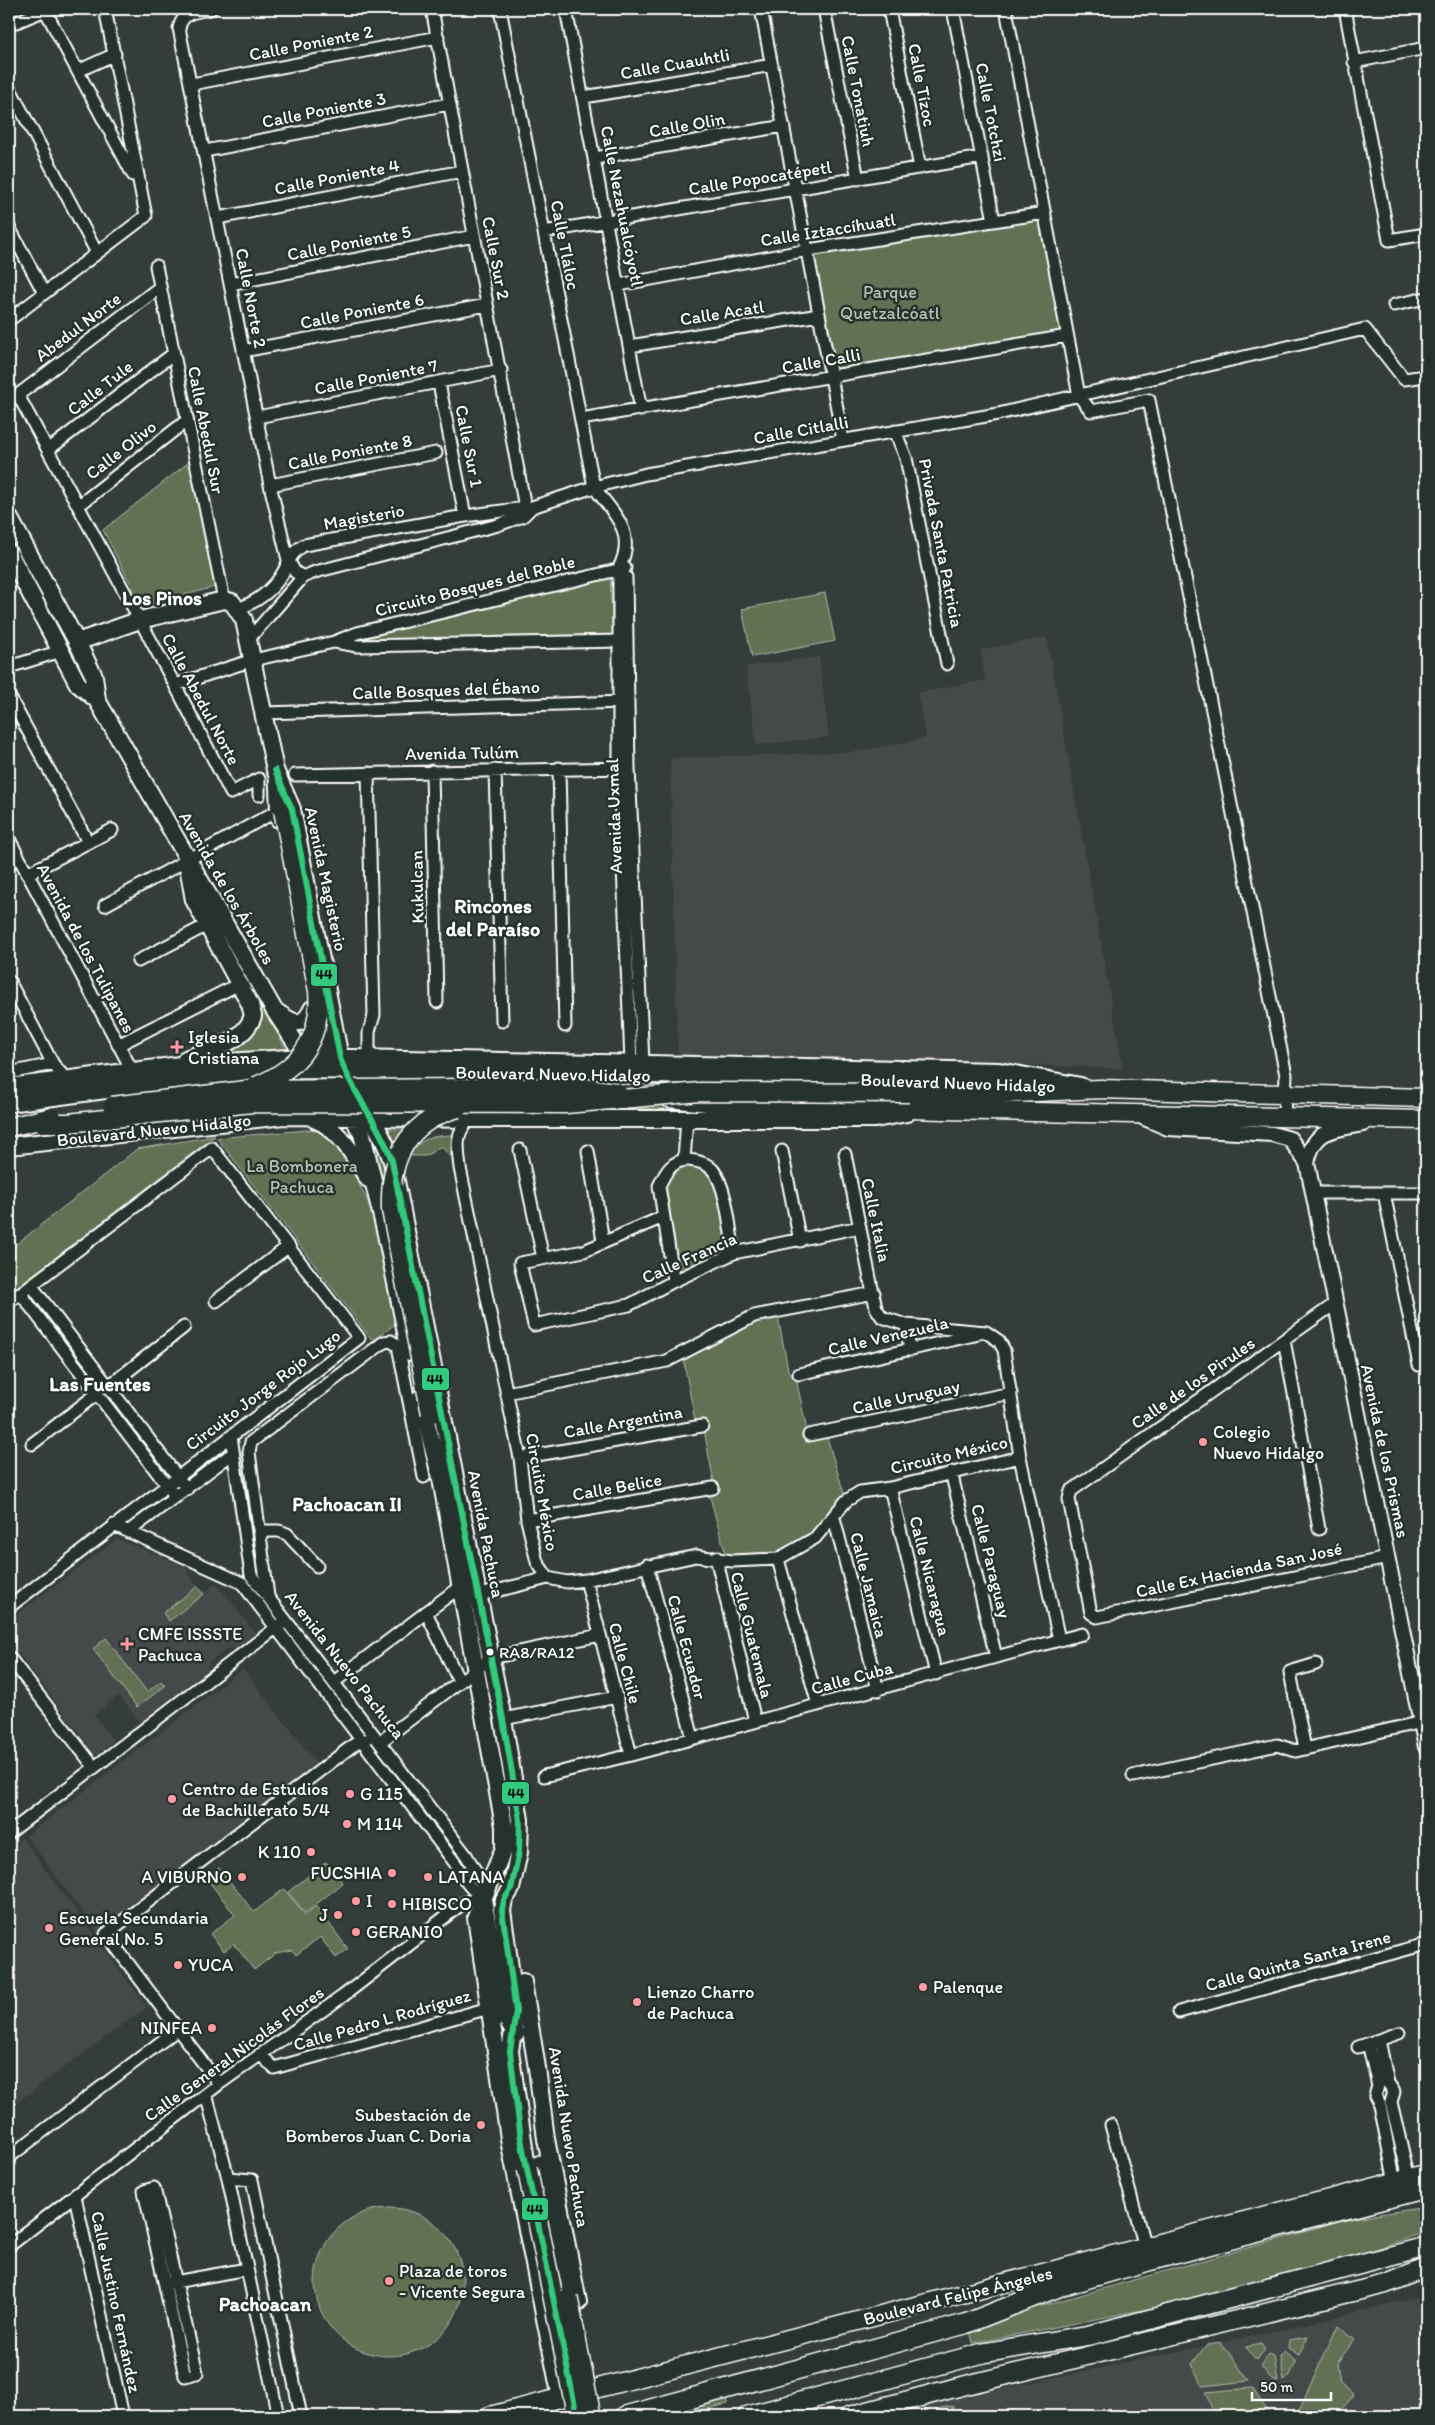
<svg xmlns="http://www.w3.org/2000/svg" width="1435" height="2425" font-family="Itim,sans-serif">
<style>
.built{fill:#44494a}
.green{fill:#627153;stroke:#b0b8a9}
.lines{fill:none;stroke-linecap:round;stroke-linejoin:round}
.stream{stroke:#94a6ab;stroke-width:3}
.minor-casing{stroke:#fff;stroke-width:15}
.tertiary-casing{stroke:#fff;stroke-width:18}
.secondary-casing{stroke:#fff;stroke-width:20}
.primary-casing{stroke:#fff;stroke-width:21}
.trunk-casing{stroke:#fff;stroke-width:22}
.minor{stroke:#26332d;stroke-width:11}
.tertiary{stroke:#26332d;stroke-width:14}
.secondary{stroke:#26332d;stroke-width:16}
.primary{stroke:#26332d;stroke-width:18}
.trunk{stroke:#26332d;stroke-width:19}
.primary-bridge-casing{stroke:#fff;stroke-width:21;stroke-linecap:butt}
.trunk-bridge-casing{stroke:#fff;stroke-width:22;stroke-linecap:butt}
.primary-bridge{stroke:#26332d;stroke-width:18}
.trunk-bridge{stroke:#26332d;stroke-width:19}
.bus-1-casing{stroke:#26332d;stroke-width:10}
.bus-1{stroke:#33ca7d;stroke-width:6}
.poi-dot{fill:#ff9aa2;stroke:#26332d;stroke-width:2}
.bus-dot{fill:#fff;stroke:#26332d;stroke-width:2}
.labels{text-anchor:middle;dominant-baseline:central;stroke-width:5;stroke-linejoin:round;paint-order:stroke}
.bus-label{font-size:17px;fill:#fff;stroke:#26332d;text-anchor:start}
.street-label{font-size:18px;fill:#fff;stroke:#26332d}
.park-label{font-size:18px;fill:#b8bfb2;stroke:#26332d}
.poi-label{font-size:18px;fill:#fff;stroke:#26332d;text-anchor:start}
.quarter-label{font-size:20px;font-weight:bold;fill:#fff;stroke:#26332d}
.line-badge{stroke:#26332d;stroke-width:2}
.pale-badge-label{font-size:14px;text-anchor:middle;font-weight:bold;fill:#111}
</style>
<rect width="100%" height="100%" fill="#343d3a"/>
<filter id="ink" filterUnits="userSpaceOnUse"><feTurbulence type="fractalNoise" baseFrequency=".02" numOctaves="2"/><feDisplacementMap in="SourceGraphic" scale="10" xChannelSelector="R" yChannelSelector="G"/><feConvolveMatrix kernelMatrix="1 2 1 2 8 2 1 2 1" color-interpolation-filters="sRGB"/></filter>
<g filter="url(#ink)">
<path class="built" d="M1047 637 1123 1069 994 1063 678 1066 670 758 853 752 926 738 917 693 985 680 980 650Z
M819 657 829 737 756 745 746 666Z
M117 1539 188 1567 187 1572 203 1593 216 1583 256 1634 236 1649 228 1648 209 1662 207 1671 140 1722 119 1695 94 1715 114 1741 96 1755 9 1641V1620Z
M243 1669 317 1763 99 1934 26 1836Z
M22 1838 147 2007 9 2108V1848Z
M1420 2296 1426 2300V2416H874L1307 2324Z"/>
<path class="green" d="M1043 217 1063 334 834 374 812 253Z
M189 462 215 587 142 606 103 530Z
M610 576 613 637 354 641Z
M825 593 835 641 752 657 742 609Z
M262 1007 286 1049 283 1052 200 1058C226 1050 264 1042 260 1008Z
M667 1102 711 1110 604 1108Z
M317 1129C336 1133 374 1211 381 1231 390 1256 394 1293 399 1321L373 1341 217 1138Z
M368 1129H370L387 1162 384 1215Z
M386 1129H414L398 1159Z
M451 1135 453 1148 450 1156 441 1146 426 1156H410C418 1138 433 1136 451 1135Z
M215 1136 9 1293V1250L137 1149Z
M684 1160 713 1170 734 1253 674 1281 663 1217 665 1172Z
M777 1312 789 1374 795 1373 808 1436 826 1434 846 1500 815 1537 777 1558 727 1559 708 1490 715 1488 703 1425 696 1426 683 1357 734 1323Z
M198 1586 204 1594 169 1621 163 1613Z
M106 1638 147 1692 161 1681 165 1686 137 1707 93 1649Z
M326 1862 343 1883 305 1913 288 1892Z
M219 1868 254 1912 284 1889 305 1915 316 1906 348 1949 336 1958 320 1937 296 1955 292 1950 276 1953 254 1970 234 1944 224 1951 210 1934 235 1915 206 1878Z
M1426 2207V2232L1366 2252 1148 2309 973 2343 970 2330 1020 2312 1354 2218Z
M315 2282a74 74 0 1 1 148 0a74 74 0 1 1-148 0Z
M1338 2325 1355 2339 1337 2363 1340 2383 1354 2395 1336 2416H1296Z
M1308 2337 1299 2355 1288 2348 1289 2340Z
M1221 2342 1249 2381 1202 2386 1192 2364 1207 2344Z
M1261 2344 1265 2350 1256 2360 1246 2347Z
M1284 2352 1296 2362 1289 2377 1284 2381 1280 2356Z
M1269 2354 1274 2356 1278 2382 1272 2380 1261 2366Z
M1252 2388 1271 2416C1251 2416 1233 2413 1213 2411L1205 2392Z
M726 2396 727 2404 680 2416H645Z
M953 2406V2416H942L940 2408Z"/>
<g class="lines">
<path class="stream" d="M43 597 88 682"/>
<g class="minor-casing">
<path id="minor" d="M211 9C196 12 183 11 179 28L270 485 288 560 295 572 303 577
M432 9 526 513
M500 9 594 487C614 514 637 533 619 568V768L631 1062
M566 9 641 410
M761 9 843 440
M824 9 858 179
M889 9 920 168
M953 9 994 221
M1006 9 1079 396 1091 411 1149 400 1286 1075 1284 1116
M1345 9 1389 240 1426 234
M45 10 133 175
M9 25 48 9
M1354 62 1426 48
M78 71 115 54
M192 84 438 37
M9 87 97 253
M584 97 772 65
M205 151 449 104
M595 158 784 126
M218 218 462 171
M9 227 44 293
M544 232 982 157
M156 266 224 600
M230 284 474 236
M619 285 808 250 1045 213
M160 287 18 395 175 685 231 793 259 779V795
M1394 305 1426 298
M9 320 146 216 105 9
M630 346 819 315
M243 351 487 305
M439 383 465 516
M257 417 501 370
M581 419 1067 336
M895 431 906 458 947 664
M48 450 173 354
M270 485 436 453
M78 506 186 421
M626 577 629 768 643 1062
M238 609C256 602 271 592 281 576 290 562 288 555 304 545L465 516 532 507 594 487 646 474 998 414 1365 329 1404 379 1426 376
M249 639 303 577 315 572 498 525 523 516 530 509
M335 642 357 646 624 641
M9 667 61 651
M175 685 253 660 334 642 357 633 625 568
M9 696 88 842
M264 713 624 702
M559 768 565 1026
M495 770 502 1021
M432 771 437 1002
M368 773 374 1015 369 1032V1059
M295 775 625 768
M275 777 277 821
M9 839 133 1072
M27 874 112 830
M105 905 275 812
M138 961 207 925
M9 981 53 1064 66 1079
M118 1045 239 984
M14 1072 53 1064
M470 1119C454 1133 458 1149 460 1168L520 1458 527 1520 537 1562 548 1578 567 1582 586 1580 696 1556 732 1561 778 1559 815 1538 846 1501 860 1492 890 1488 1020 1457
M520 1150 543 1258
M588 1151 603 1241
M782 1151 800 1241
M845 1154 876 1308 882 1317 906 1325 986 1332 999 1341 1004 1350 1020 1457 1059 1640
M684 1160 687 1119
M1313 1193H1426
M1384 1193 1419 1365
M663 1217 584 1251 520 1263 534 1325 629 1305 674 1281 734 1253 860 1227
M674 1281 659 1186C665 1173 672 1159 689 1160 698 1161 707 1163 713 1170 727 1187 730 1231 734 1253
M31 1285 187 1489
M20 1293 176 1497
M216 1301 289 1246
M9 1302 212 1148 359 1338 9 1607
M1336 1303 1071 1491 1069 1499 1091 1613 1097 1617 1388 1558
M906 1325 910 1350
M1284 1340 1319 1529
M799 1374 975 1335
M109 1386 184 1327
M506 1393 667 1361 754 1316 874 1293
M809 1435 1011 1393
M231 1436 251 1575 466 1855 481 1880 483 1897
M32 1444 98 1393
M520 1458 702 1426
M951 1472 996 1657
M890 1488 936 1674
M834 1518 878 1690
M527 1520 713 1488
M114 1525 242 1583 455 1863C463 1876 469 1890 483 1897
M259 1531H279L287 1534 317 1566
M128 1532 233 1453
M716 1557 755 1721
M778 1559 818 1705
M647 1565 693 1738
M586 1580 631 1755
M484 1594 548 1578
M268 1596 249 1452 251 1442 384 1342 391 1341 398 1346 424 1477
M426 1612 459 1681
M9 1657 94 1767
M334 1682 461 1586
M503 1719 617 1697
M380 1742 491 1658 600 1635
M1305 1749 1290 1672 1316 1664
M544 1776 631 1755 1082 1634
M1133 1776 1277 1745 1296 1751 1426 1721
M9 1833 281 1624
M1179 2012 1426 1944
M1379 2040 1388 2083 1394 2092 1391 2102 1409 2179
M1368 2043 1378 2086 1375 2096 1380 2105 1395 2183
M1358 2047 1399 2033
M260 2054 274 2068 489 2008
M219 2084 106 1934 360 1740H366
M206 2094 228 2178 278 2416
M1111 2125 1145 2247
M9 2157 178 2029
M228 2178 252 2180 301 2416
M154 2188 197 2373 185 2376 144 2191Z
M75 2196 123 2416
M9 2246 219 2084 343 1996 463 1903 483 1897
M169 2283 247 2269"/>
</g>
<g class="tertiary-casing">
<path id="tertiary" d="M1140 1116 1168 1128 1272 1134 1290 1139 1307 1163
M1363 1124C1333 1130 1314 1128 1307 1163L1426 1747"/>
</g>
<g class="secondary-casing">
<path id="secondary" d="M9 517 77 642 94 676 97 700
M9 553 78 684 97 700 274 1010 309 1063
M77 642 140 620 224 600 232 602 244 620 275 770 292 809 340 1058C353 1095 380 1124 392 1161L503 1719 520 1820 519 1852 511 1889 504 1900 502 1910 516 2011 510 2051 527 2168
M277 1012C292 1023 303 1029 312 1009
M315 1019C319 1037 322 1050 340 1058
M186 1059C210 1049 244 1043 253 1016L250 1004 194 900 188 866
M9 1087 180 1065 304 1057 999 1071 1081 1086
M336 1095 353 1117 362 1134 386 1234 410 1352
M9 1103 209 1076 299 1070 783 1077 1022 1084
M314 1119C339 1128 355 1157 368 1179
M9 1146 284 1116 470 1119H875L907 1113
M420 1398 439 1471
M438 1462 504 1826V1848L476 1917 510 2145 561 2398
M483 1899 504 2015 516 2034
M523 1982 537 2068 546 2139 578 2302"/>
</g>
<g class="primary-casing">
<path id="primary" d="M909 1093 993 1094 1100 1089 1426 1098
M669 1098 717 1103 943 1110 1426 1120
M490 2416 1426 2174
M849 2416 958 2387 1386 2284 1426 2268"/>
</g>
<g class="trunk-casing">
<path id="trunk" d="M540 2165 568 2298
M1032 2277 1061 2286
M625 2416 965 2324 1061 2286 1148 2261 1426 2188
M748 2416 983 2353 1090 2335 1426 2247"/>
</g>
<use href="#minor" class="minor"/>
<use href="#tertiary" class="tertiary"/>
<use href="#secondary" class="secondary"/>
<use href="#primary" class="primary"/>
<use href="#trunk" class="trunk"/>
<g class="primary-bridge-casing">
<path id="primary-bridge" d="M256 1086C299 1069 322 1039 318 991L283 810
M112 1106 246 1090 576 1087 617 1092
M42 1123H68L252 1103 566 1104 700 1092 909 1093
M9 1127 52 1117
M431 1414 391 1210C389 1159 406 1122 458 1108"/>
</g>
<g class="trunk-bridge-casing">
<path id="trunk-bridge" d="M527 2168 577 2416
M568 2298 591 2416"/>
</g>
<use href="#primary-bridge" class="primary-bridge"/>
<use href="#trunk-bridge" class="trunk-bridge"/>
<g class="bus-1-casing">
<path id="bus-1" d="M275 770 292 809 340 1058C353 1095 380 1124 392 1161L503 1719 520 1820 519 1852 511 1889 504 1900 502 1910 516 2011 510 2051 521 2139 577 2416"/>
</g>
<use href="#bus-1" class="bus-1"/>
</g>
</g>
<g class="poi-dot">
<path d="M174.5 1039.5h5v5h5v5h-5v5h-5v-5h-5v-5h5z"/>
<circle cx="1203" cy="1442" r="5"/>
<path d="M124.5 1636.5h5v5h5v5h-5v5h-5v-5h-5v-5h5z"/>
<circle cx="350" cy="1794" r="5"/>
<circle cx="172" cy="1799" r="5"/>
<circle cx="347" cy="1824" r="5"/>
<circle cx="311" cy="1852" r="5"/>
<circle cx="392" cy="1873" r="5"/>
<circle cx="242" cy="1877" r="5"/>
<circle cx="428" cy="1877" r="5"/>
<circle cx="356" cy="1901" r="5"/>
<circle cx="392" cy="1904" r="5"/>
<circle cx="338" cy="1915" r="5"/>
<circle cx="49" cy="1928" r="5"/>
<circle cx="356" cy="1932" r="5"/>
<circle cx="178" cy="1965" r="5"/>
<circle cx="923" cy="1987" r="5"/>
<circle cx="637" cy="2002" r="5"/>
<circle cx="212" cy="2028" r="5"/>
<circle cx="481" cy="2125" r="5"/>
<circle cx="389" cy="2281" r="5"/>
</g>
<circle class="bus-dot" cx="490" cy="1652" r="4.5"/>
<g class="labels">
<g class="bus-label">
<text x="499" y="1652">RA8/RA12</text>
</g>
<g class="street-label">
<text transform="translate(311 43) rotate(-11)">Calle Poniente 2</text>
<text transform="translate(675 64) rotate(-10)">Calle Cuauhtli</text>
<text transform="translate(922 85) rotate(79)">Calle Tízoc</text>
<text transform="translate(858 91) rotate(79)">Calle Tonatiuh</text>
<text transform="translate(324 110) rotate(-11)">Calle Poniente 3</text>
<text transform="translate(991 112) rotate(79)">Calle Totchzi</text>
<text transform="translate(687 125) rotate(-10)">Calle Olin</text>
<text transform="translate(337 177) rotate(-11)">Calle Poniente 4</text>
<text transform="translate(760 178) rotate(-9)">Calle Popocatépetl</text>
<text transform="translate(622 206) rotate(79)">Calle Nezahualcóyotl</text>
<text transform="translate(828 230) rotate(-9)">Calle Iztaccíhuatl</text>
<text transform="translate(349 243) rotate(-11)">Calle Poniente 5</text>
<text transform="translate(565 245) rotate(79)">Calle Tláloc</text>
<text transform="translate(496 258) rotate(79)">Calle Sur 2</text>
<text transform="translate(251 298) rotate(79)">Calle Norte 2</text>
<text transform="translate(362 311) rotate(-11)">Calle Poniente 6</text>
<text transform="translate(722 313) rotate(-9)">Calle Acatl</text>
<text transform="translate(78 327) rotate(-37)">Abedul Norte</text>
<text transform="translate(821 361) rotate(-10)">Calle Calli</text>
<text transform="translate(376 377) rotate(-11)">Calle Poniente 7</text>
<text transform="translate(100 388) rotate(-38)">Calle Tule</text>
<text transform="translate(206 430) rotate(79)">Calle Abedul Sur</text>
<text transform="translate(801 430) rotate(-10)">Calle Citlalli</text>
<text transform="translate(469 446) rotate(79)">Calle Sur 1</text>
<text transform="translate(121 450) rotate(-38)">Calle Olivo</text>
<text transform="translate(350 452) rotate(-11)">Calle Poniente 8</text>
<text transform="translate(364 517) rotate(-10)">Magisterio</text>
<text transform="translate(941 543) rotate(79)">Privada Santa Patricia</text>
<text transform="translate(475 586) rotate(-14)">Circuito Bosques del Roble</text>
<text transform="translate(446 690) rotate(-2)">Calle Bosques del Ébano</text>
<text transform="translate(201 699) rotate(62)">Calle Abedul Norte</text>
<text transform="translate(462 753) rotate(-1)">Avenida Tulúm</text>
<text transform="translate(614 816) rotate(-92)">Avenida Uxmal</text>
<text transform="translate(326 879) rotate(78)">Avenida Magisterio</text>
<text transform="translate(417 887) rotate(-91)">Kukulcan</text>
<text transform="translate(227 888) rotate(60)">Avenida de los Árboles</text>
<text transform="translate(86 948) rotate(62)">Avenida de los Tulipanes</text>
<text transform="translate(553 1074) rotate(1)">Boulevard Nuevo Hidalgo</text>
<text transform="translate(958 1083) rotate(2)">Boulevard Nuevo Hidalgo</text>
<text transform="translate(154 1130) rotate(-6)">Boulevard Nuevo Hidalgo</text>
<text transform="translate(876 1220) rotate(78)">Calle Italia</text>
<text transform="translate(689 1258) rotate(-24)">Calle Francia</text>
<text transform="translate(888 1336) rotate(-13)">Calle Venezuela</text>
<text transform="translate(1193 1383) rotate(-35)">Calle de los Pirules</text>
<text transform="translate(263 1390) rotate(-37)">Circuito Jorge Rojo Lugo</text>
<text transform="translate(906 1397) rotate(-12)">Calle Uruguay</text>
<text transform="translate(623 1422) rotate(-10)">Calle Argentina</text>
<text transform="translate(1385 1451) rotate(78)">Avenida de los Prismas</text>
<text transform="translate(949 1455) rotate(-13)">Circuito México</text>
<text transform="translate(617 1487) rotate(-10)">Calle Belice</text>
<text transform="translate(542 1492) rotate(80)">Circuito México</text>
<text transform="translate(486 1534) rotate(79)">Avenida Pachuca</text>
<text transform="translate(991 1561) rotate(76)">Calle Paraguay</text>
<text transform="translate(1239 1570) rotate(-12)">Calle Ex Hacienda San José</text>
<text transform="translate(930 1576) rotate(76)">Calle Nicaragua</text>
<text transform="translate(869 1585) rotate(76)">Calle Jamaica</text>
<text transform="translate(752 1635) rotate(76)">Calle Guatemala</text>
<text transform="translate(687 1647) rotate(75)">Calle Ecuador</text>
<text transform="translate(625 1663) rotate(75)">Calle Chile</text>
<text transform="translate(345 1665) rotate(52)">Avenida Nuevo Pachuca</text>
<text transform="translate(852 1678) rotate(-15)">Calle Cuba</text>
<text transform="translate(1298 1961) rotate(-15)">Calle Quinta Santa Irene</text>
<text transform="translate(382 2020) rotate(-16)">Calle Pedro L Rodríguez</text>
<text transform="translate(234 2054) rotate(-36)">Calle General Nicolás Flores</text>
<text transform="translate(569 2137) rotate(81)">Avenida Nuevo Pachuca</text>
<text transform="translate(958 2296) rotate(-14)">Boulevard Felipe Ángeles</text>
<text transform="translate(116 2302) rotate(78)">Calle Justino Fernández</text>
</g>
<g class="park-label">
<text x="890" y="292">Parque<tspan x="890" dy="21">Quetzalcóatl</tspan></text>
<text x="302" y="1166">La Bombonera<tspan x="302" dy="21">Pachuca</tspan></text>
</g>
<g class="poi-label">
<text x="188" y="1037">Iglesia<tspan x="188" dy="21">Cristiana</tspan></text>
<text x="1213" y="1432">Colegio<tspan x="1213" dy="21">Nuevo Hidalgo</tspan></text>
<text x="138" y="1634">CMFE ISSSTE<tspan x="138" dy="21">Pachuca</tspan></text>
<text x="182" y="1789">Centro de Estudios<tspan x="182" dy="21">de Bachillerato 5/4</tspan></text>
<text x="360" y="1794">G 115</text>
<text x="357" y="1824">M 114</text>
<text x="301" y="1852" text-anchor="end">K 110</text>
<text x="382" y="1873" text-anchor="end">FUCSHIA</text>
<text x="232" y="1877" text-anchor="end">A VIBURNO</text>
<text x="438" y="1877">LATANA</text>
<text x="366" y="1901">I</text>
<text x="402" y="1904">HIBISCO</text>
<text x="328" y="1915" text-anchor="end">J</text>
<text x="59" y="1918">Escuela Secundaria<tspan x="59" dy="21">General No. 5</tspan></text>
<text x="366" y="1932">GERANIO</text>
<text x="188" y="1965">YUCA</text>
<text x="933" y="1987">Palenque</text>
<text x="647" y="1992">Lienzo Charro<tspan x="647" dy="21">de Pachuca</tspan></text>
<text x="202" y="2028" text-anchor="end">NINFEA</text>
<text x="471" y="2115" text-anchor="end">Subestación de<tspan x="471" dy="21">Bomberos Juan C. Doria</tspan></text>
<text x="399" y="2271">Plaza de toros<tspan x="399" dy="21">- Vicente Segura</tspan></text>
</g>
<g class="quarter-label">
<text x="162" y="598">Los Pinos</text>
<text x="493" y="906">Rincones<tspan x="493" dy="23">del Paraíso</tspan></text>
<text x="100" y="1384">Las Fuentes</text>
<text x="347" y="1504">Pachoacan II</text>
<text x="265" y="2304">Pachoacan</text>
</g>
</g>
<g class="line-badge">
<rect x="310" y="963" width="28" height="24" rx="5" fill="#33ca7d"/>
<rect x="421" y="1367" width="29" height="24" rx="5" fill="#33ca7d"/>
<rect x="501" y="1781" width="29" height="24" rx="5" fill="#33ca7d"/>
<rect x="521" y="2197" width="28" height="24" rx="5" fill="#33ca7d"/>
</g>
<g class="pale-badge-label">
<text x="324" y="979">44</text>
<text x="435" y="1384">44</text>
<text x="516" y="1798">44</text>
<text x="535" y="2214">44</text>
</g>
<rect width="1435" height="2425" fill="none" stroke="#26332d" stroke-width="30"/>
<rect x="15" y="15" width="1405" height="2395" fill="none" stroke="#fff" stroke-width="2" filter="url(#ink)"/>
<path d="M1252 2392v8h79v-8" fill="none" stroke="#ffffff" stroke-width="2.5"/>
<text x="1260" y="2392" font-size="15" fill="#ffffff" stroke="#26332d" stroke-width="4" paint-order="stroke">50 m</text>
</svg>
